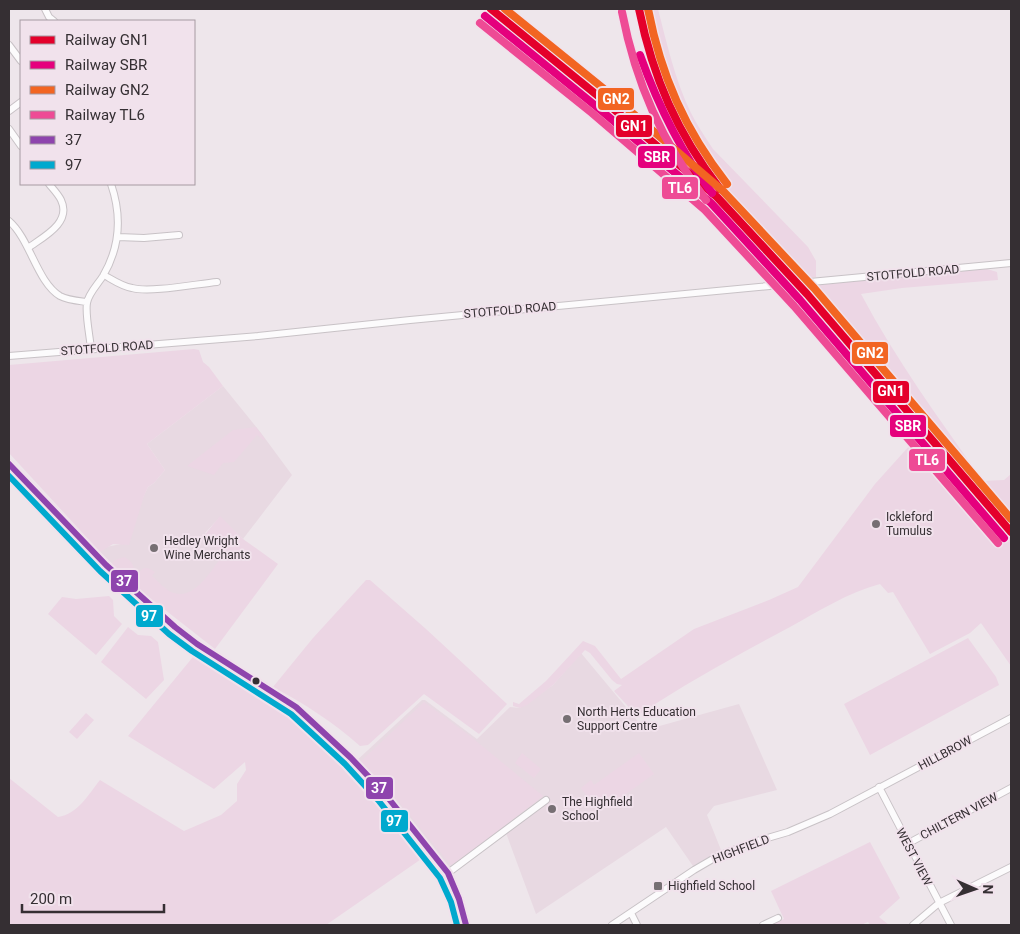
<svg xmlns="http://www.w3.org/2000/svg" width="1020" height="934" font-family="Roboto,sans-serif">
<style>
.built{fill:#e8d9e2}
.green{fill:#ecd6e4}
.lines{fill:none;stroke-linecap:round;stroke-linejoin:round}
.stream{stroke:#be9bb2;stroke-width:1}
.minor-casing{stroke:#c8c2c6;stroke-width:8}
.major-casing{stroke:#c8c5c7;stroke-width:9}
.minor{stroke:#fcfbfc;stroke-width:6}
.major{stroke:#e9e1e6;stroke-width:8}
.bus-1-casing{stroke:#f1e2ec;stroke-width:10}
.bus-2-casing{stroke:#f1e2ec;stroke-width:10}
.bus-1{stroke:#8e44ad;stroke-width:6}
.bus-2{stroke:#00a9ce;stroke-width:6}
.rail-1-casing{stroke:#f1e2ec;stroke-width:11}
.rail-2-casing{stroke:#f1e2ec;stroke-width:11}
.rail-3-casing{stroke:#f1e2ec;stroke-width:11}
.rail-4-casing{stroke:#f1e2ec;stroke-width:11}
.rail-1{stroke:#e4002b;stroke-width:8}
.rail-2{stroke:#e5007d;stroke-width:8}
.rail-3{stroke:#f26522;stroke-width:8}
.rail-4{stroke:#ee4b95;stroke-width:8}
.poi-dot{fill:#766f73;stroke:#f1e2ec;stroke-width:2}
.bus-dot{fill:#352f33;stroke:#f1e2ec;stroke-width:2}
.labels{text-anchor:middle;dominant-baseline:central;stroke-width:4;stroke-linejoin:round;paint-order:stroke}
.street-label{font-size:12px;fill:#352f33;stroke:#f1e2ec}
.poi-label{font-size:12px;fill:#352f33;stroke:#f1e2ec;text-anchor:start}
.line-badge{stroke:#f1e2ec;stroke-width:2}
.badge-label{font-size:14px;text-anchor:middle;font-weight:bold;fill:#fff}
</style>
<rect width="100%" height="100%" fill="#eee6eb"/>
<path class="built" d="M223 386 261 433 292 475 243 539 220 517 205 533 229 554 186 603 141 591 100 552 106 547 121 544 148 487 154 483 165 470 147 444Z
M581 653 645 730 739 704 777 790 714 806 707 815 721 850 693 866 666 827 536 914 506 833 452 874 354 763 422 700H425L477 739 510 707 520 708 553 685Z"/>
<path class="green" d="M641 9H658C667 44 675 80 691 113 697 125 705 137 713 149L808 247 816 261V277L800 279C744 212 683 153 655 68 648 49 645 28 641 9Z
M987 269 997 272 998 280 902 288 861 294C896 360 940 420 983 481L1004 480 1011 474V517L983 481 810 288 816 285Z
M194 349 199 350 203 362 209 367 223 386 147 444 165 470 154 483 148 487 144 496 129 545 113 544 100 552 9 453V365Z
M256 427 265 439 264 440 257 435 234 462 223 463 214 475 187 466 233 430Z
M920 434 986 513 990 509 1011 535V666L981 623 970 633 930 654 893 592 888 593 880 584C847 593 819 611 790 627 738 655 686 683 637 716L614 691 622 685 617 684 612 680 590 653 585 650 553 685 527 705 520 708 513 706V702L519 704 546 681 583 641 595 646 621 679 694 629 769 600 798 587 875 484Z
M220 516 243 539 278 564 215 649 141 591 134 584C139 573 141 562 155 572L152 576C158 581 166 591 174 593 196 600 212 568 224 554L203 537Z
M124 557C135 562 137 572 129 581L111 565 115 560Z
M366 580H370L426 629 507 704 479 734 424 694 368 745 360 746C333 722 305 704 273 687L313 638Z
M109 596 113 600 114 616 122 624 96 655 48 614 62 597 76 599Z
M128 627 138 635 151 636 158 642 164 680 146 699 101 662Z
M968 638 996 677 999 685 870 755 844 704Z
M197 652 249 688 299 719 330 754 340 758 379 795 409 832 427 855 326 925H9V778L58 817C78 814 88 795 100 780L184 831 221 815 237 801V784L246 770 245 762 214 789 128 736Z
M424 702 470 736 543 796 471 852 451 865 398 801 361 761Z
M86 713 94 720 77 739 69 732Z
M522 753 541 769 534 778 515 763Z
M639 753 654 774 609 806 602 797 592 803 581 788 591 780 594 785Z
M870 842 900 898 879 917 889 925H870L868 922 861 925H771L784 919 771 891Z"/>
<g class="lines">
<path class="stream" d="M634 57C642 82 650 106 664 129"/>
<g class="minor-casing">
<path id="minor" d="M45 9 49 17 54 21
M9 45 21 61
M9 111 21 102
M9 129 21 146
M9 221C30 239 37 282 60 296 67 300 79 301 87 302
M118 237 144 238 179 235
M28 248C43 237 72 223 61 200 58 194 53 189 49 184
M104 275C113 280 121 286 132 288 150 293 196 284 217 282
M91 349C90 337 85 314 87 303 88 294 98 284 103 276 120 247 122 216 111 184
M9 356 258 336 410 320 1011 263
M879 787 951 925
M907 844 1011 788
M448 873 546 800
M631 913 637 925
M612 925 694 870 718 856 757 841 788 832 830 814 1011 718
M763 925 778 918
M913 925 939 903 1011 867"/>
</g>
<g class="major-casing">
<path id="major" d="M9 464 106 565 175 627 197 644 296 707 351 758 385 794 448 873 459 899 466 925"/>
</g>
<use href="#minor" class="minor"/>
<use href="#major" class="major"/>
<g class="bus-1-casing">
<path id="bus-1" d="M9 464 106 565 175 627 197 644 296 707 351 758 385 794 448 873 459 899 466 925"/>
</g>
<g class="bus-2-casing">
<path id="bus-2" d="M9 476 100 571 169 634 192 651 291 714 345 764 378 800 440 878 451 902 457 925"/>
</g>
<use href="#bus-1" class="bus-1"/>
<use href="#bus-2" class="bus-2"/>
<g class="rail-1-casing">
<path id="rail-1" d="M491 9 603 100 717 197 807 294 1011 532
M639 9C653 78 677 133 720 189"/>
</g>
<g class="rail-2-casing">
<path id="rail-2" d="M485 16 597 107 711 203 800 300 1004 538
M640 55C658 105 680 151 712 193"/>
</g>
<g class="rail-3-casing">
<path id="rail-3" d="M505 9 609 93 723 191 814 288 1011 519
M648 9C661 76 685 130 727 184"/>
</g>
<g class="rail-4-casing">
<path id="rail-4" d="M622 12C636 84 662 142 706 200
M480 23 592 113 705 210 794 306 998 543"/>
</g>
<use href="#rail-1" class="rail-1"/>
<use href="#rail-2" class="rail-2"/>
<use href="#rail-3" class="rail-3"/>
<use href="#rail-4" class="rail-4"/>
</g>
<g class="poi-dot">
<circle cx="876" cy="524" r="5"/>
<circle cx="154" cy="548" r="5"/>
<circle cx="567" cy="719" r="5"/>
<circle cx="552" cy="809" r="5"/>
<rect x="653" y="881" width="10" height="10" rx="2.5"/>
</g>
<circle class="bus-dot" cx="256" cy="681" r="4.5"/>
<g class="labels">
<g class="street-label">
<text transform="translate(913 273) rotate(-5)">STOTFOLD ROAD</text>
<text transform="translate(510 310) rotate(-5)">STOTFOLD ROAD</text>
<text transform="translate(107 348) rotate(-4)">STOTFOLD ROAD</text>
<text transform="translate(945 753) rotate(-28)">HILLBROW</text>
<text transform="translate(959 816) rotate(-28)">CHILTERN VIEW</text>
<text transform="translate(741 849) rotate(-21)">HIGHFIELD</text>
<text transform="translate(914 857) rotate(62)">WEST VIEW</text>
</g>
<g class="poi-label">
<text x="886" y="517">Ickleford<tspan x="886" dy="14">Tumulus</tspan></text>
<text x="164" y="541">Hedley Wright<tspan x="164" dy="14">Wine Merchants</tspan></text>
<text x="577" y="712">North Herts Education<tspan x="577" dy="14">Support Centre</tspan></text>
<text x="562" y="802">The Highfield<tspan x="562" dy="14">School</tspan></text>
<text x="668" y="886">Highfield School</text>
</g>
</g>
<g class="line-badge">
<rect x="597" y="87" width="38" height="24" rx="5" fill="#f26522"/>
<rect x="615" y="114" width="38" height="24" rx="5" fill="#e4002b"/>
<rect x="637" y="145" width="39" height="24" rx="5" fill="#e5007d"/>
<rect x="661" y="176" width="38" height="24" rx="5" fill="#ee4b95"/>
<rect x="851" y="341" width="38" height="24" rx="5" fill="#f26522"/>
<rect x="872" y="380" width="38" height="24" rx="5" fill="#e4002b"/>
<rect x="889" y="414" width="38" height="24" rx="5" fill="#e5007d"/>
<rect x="908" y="448" width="38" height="24" rx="5" fill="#ee4b95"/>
<rect x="110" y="569" width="29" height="24" rx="5" fill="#8e44ad"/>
<rect x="135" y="604" width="29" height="24" rx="5" fill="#00a9ce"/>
<rect x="365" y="776" width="29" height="24" rx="5" fill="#8e44ad"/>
<rect x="380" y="809" width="29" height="24" rx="5" fill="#00a9ce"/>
</g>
<g class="badge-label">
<text x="616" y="104">GN2</text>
<text x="634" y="131">GN1</text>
<text x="657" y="162">SBR</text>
<text x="680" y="193">TL6</text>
<text x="870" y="358">GN2</text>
<text x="891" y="396">GN1</text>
<text x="908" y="431">SBR</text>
<text x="927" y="465">TL6</text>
<text x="124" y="586">37</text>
<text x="149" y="621">97</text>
<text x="379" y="793">37</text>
<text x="394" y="826">97</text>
</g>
<rect width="1020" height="934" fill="none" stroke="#352f33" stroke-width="20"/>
<rect x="20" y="20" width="175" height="165" fill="#f1e2ec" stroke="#a69aa2"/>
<rect x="30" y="36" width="25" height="8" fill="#e4002b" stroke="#a69aa2"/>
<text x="65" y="45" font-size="15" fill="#352f33">Railway GN1</text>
<rect x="30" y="61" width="25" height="8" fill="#e5007d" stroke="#a69aa2"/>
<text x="65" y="70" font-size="15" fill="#352f33">Railway SBR</text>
<rect x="30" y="86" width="25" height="8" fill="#f26522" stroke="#a69aa2"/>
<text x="65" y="95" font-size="15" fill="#352f33">Railway GN2</text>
<rect x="30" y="111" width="25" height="8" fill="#ee4b95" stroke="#a69aa2"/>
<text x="65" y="120" font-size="15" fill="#352f33">Railway TL6</text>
<rect x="30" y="136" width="25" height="8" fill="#8e44ad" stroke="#a69aa2"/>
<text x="65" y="145" font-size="15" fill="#352f33">37</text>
<rect x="30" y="161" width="25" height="8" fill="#00a9ce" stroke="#a69aa2"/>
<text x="65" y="170" font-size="15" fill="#352f33">97</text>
<g transform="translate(975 889) rotate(92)" stroke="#f1e2ec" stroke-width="4" paint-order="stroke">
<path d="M0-4L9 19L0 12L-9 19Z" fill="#352f33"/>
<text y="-8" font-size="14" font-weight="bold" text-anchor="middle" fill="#352f33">N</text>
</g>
<path d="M22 904v8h142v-8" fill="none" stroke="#352f33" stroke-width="2.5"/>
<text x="30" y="904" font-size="15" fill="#352f33" stroke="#f1e2ec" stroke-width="4" paint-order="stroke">200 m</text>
</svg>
